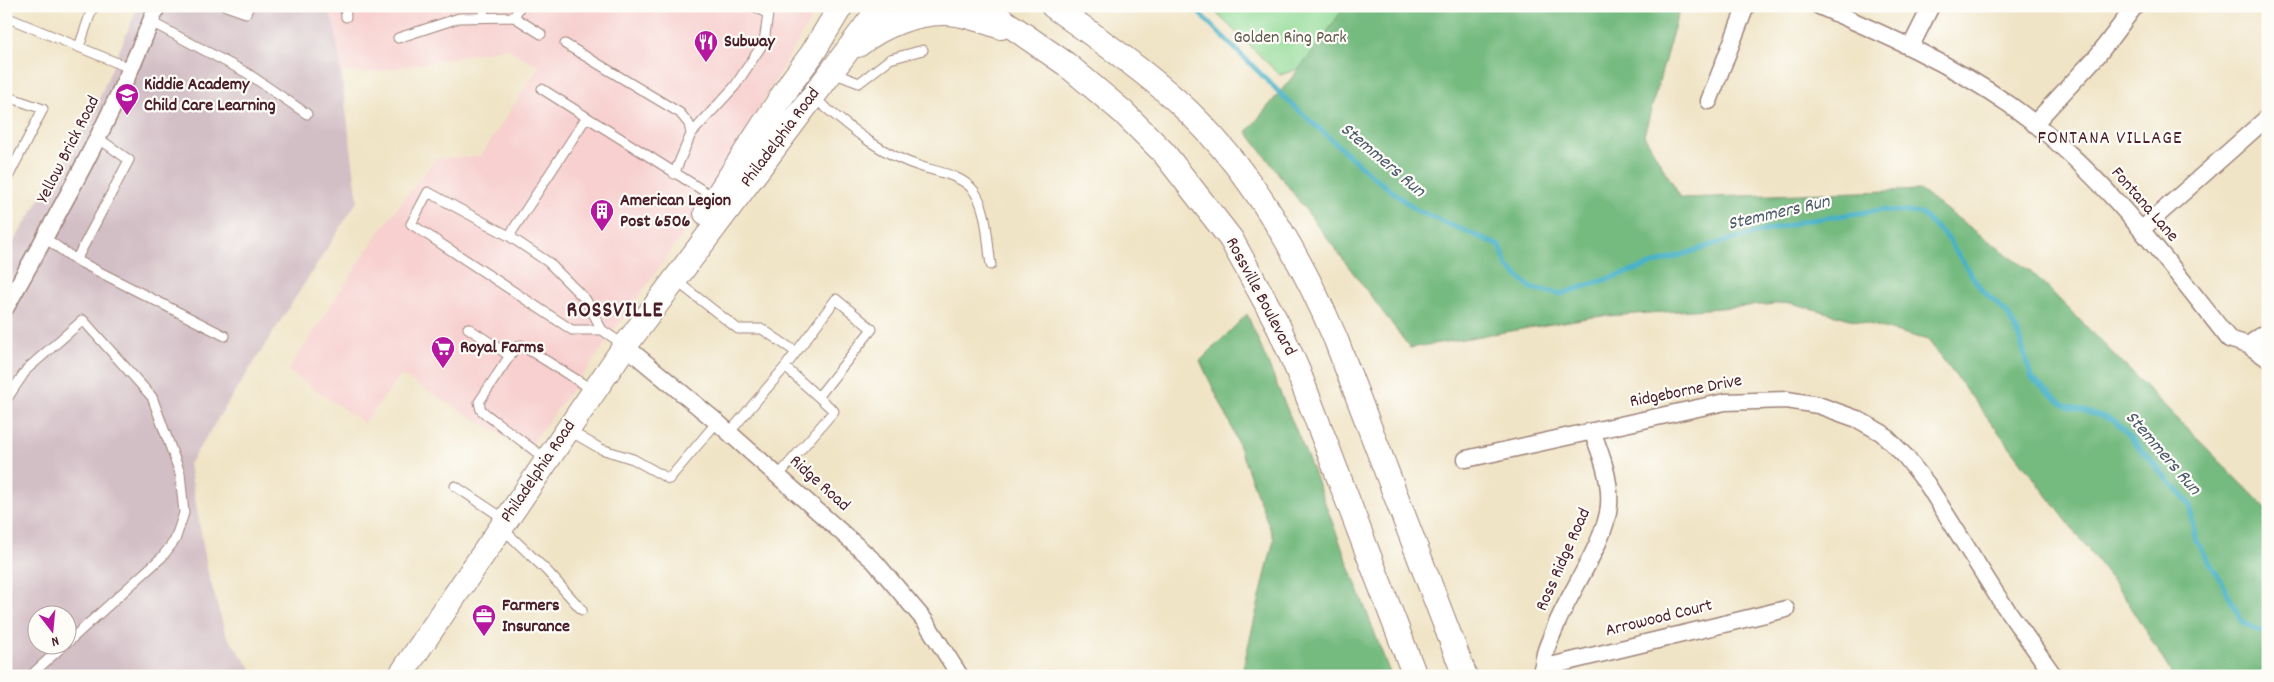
<svg xmlns="http://www.w3.org/2000/svg" width="2274" height="682" font-family="Dekko,sans-serif">
<style>
.built{fill:#f7d0cf}
.industrial{fill:#d2bec5;fill-rule:evenodd}
.green{fill:#91da96;stroke:#6e7c60}
.forest{fill:#74ba7f;stroke:#5f6c55}
.lines{fill:none;stroke-linecap:round;stroke-linejoin:round}
.stream{stroke:#4ab2c8;stroke-width:5}
.service-casing{stroke:#9d8278;stroke-width:11}
.minor-casing{stroke:#9d8278;stroke-width:19}
.secondary-casing{stroke:#9d8278;stroke-width:26}
.service{stroke:#fff;stroke-width:9}
.minor{stroke:#fff;stroke-width:16}
.secondary{stroke:#fff;stroke-width:24}
.labels{text-anchor:middle;dominant-baseline:central;stroke-width:4.5;stroke-linejoin:round;paint-order:stroke}
.park-label{font-size:18px;fill:#5f574b;stroke:#fdfcf7}
.poi-label{font-size:18px;font-weight:bold;fill:#4a1f2b;stroke:#fdfcf7;text-anchor:start}
.street-label{font-size:18px;fill:#4a1f2b;stroke:#fdfcf7}
.neighbourhood-label{font-size:19px;letter-spacing:1px;fill:#4a1f2b;stroke:#fdfcf7}
.water-label{font-size:19px;font-style:italic;fill:#4a5a6a;stroke:#fdfcf7}
.district-label{font-size:22px;font-weight:bold;letter-spacing:1px;fill:#4a1f2b;stroke:#fdfcf7}
</style>
<rect width="100%" height="100%" fill="#fdfcf7"/>
<filter id="ink" filterUnits="userSpaceOnUse"><feTurbulence type="fractalNoise" baseFrequency=".02" numOctaves="2"/><feDisplacementMap in="SourceGraphic" scale="10" xChannelSelector="R" yChannelSelector="G"/><feConvolveMatrix kernelMatrix="1 2 1 2 8 2 1 2 1" color-interpolation-filters="sRGB"/></filter>
<filter id="wash" filterUnits="userSpaceOnUse"><feTurbulence type="fractalNoise" baseFrequency=".0096" numOctaves="4" result="noise"/><feDisplacementMap in="SourceGraphic" scale="20" xChannelSelector="R" yChannelSelector="G"/><feGaussianBlur stdDeviation="1.12" result="paint"/><feColorMatrix in="noise" values="0 0 0 0 0 0 0 0 0 0 0 0 0 0 0 0 0 1.4 0 .05"/><feComposite in="paint" operator="in"/></filter>
<g filter="url(#wash)">
<rect width="100%" height="100%" fill="#f0e4c6"/>
<path class="built" d="M327 6H807L812 17 695 217 588 368 527 450 401 375 364 423 288 371 380 231 435 159 481 156 539 66 506 48 375 72H341L335 27Z"/>
<path class="industrial" d="M138 6H327L335 27 358 200 189 464 208 573 226 635 257 676H6V254L93 113ZM38 614H68V644H38Z"/>
<path class="green" d="M1209 6H1488L1280 75Z"/>
<path class="forest" d="M1345 6H1680L1644 135 1681 198 1919 190 2034 274 2268 510V676H2173L2125 597 1928 340 1791 303 1593 317 1410 348 1247 132 1317 47Z
M1247 314 1309 461 1391 676H1241L1274 539 1230 423 1200 361Z"/>
<g class="lines">
<path class="stream" d="M1192 6 1285 98 1370 174 1416 210 1500 246 1507 266 1531 288 1561 294 1718 243 1804 221 1880 210 1920 213 1946 236 1980 288 2007 313 2018 333 2032 379 2064 405 2114 420 2189 503 2196 541 2223 584 2242 622 2268 635"/>
</g>
</g>
<g filter="url(#ink)">
<g class="lines">
<g class="service-casing">
<path id="service" d="M226 6 246 13 249 6
M345 6 346 17
M6 17 132 69
M514 17 520 6
M482 18 485 6
M151 22 247 73 307 114
M398 38 459 18 514 17 541 34
M565 44 680 113 689 124 691 134 674 174
M79 47 93 6
M833 73 859 83 890 59 923 50
M542 89 715 198
M6 96 43 109 6 181
M814 98C848 126 879 154 922 167 939 172 963 176 974 191 988 210 987 242 991 265
M691 134 735 86 764 42 768 14 754 6
M509 236 586 118
M45 238 76 260 129 160 98 138
M76 260 225 336
M675 280 738 329H762L796 352
M468 328 510 356
M602 330H572L411 224 428 192 509 236 548 262 586 300 602 330 624 345
M785 367 836 299 872 329 819 396
M6 400 27 369 83 320 152 397 180 473 184 513 175 540 162 557 68 642
M568 430 601 449 633 459 669 479 717 422
M729 433 785 367 834 411 779 475
M547 460 487 415 481 410 479 402 515 348 521 345 593 390
M455 486 506 520
M502 528 547 571 582 610
M30 676 65 644"/>
</g>
<g class="minor-casing">
<path id="minor" d="M1819 6C1886 35 1950 63 2010 105 2098 167 2163 256 2229 339L2248 345 2268 359
M1911 46 1931 6
M1709 101 1746 6
M2034 124 2098 55 2135 6
M2141 230 2268 117
M6 307C61 209 116 111 157 6
M2248 345 2268 331
M625 346 717 422 875 562 925 621 960 676
M1466 459 1725 402 1787 400 1818 405 1857 419 1882 433 1905 456 1927 484 1998 597 2054 676
M1542 668 1786 609
M1543 676C1541 658 1548 644 1555 628 1568 594 1607 540 1609 505 1611 480 1601 454 1592 431"/>
</g>
<g class="secondary-casing">
<path id="secondary" d="M982 6 1066 64 1123 112 1164 153 1231 239 1276 321 1298 371 1415 676
M1053 6C1095 37 1138 66 1177 101 1248 165 1299 253 1336 340L1465 676
M858 45C882 26 914 13 944 13 963 13 983 21 1001 27
M706 213 792 81 812 54 841 6
M400 676 625 346 881 6"/>
</g>
<use href="#service" class="service"/>
<use href="#minor" class="minor"/>
<use href="#secondary" class="secondary"/>
</g>
</g>
<defs>
<g id="restaurant-pin" transform="scale(1.25)"><path d="M0 17L-7.5 6A9.5 9.5 0 1 1 7.5 6Z" fill="#b5179e" stroke="#fdfcf7"/><path d="M-5-6h1v4h1v-4h1v4h1v-4h1v5L-1.5 .5V6h-2V.5L-5-1ZM5-6V6H3V1.5H1.5Q1.5-4 5-6Z" fill="#fff"/></g>
<g id="school-pin" transform="scale(1.25)"><path d="M0 17L-7.5 6A9.5 9.5 0 1 1 7.5 6Z" fill="#b5179e" stroke="#fdfcf7"/><path d="M0-5L7-2L0 1L-7-2ZM-4 1L0 2.5L4 1V4Q0 6-4 4Z" fill="#fff"/></g>
<g id="building-pin" transform="scale(1.25)"><path d="M0 17L-7.5 6A9.5 9.5 0 1 1 7.5 6Z" fill="#b5179e" stroke="#fdfcf7"/><path d="M-4-6H4V6H1V3H-1V6H-4ZM-2.5-4.3h1.7v1.8h-1.7ZM.8-4.3h1.7v1.8H.8ZM-2.5-1h1.7V.8h-1.7ZM.8-1h1.7V.8H.8Z" fill="#fff"/></g>
<g id="supermarket-pin" transform="scale(1.25)"><path d="M0 17L-7.5 6A9.5 9.5 0 1 1 7.5 6Z" fill="#b5179e" stroke="#fdfcf7"/><path d="M-6-5.5h2.5l.6 2H6L4.5 2H-2.5L-4.4-4H-6ZM-1.5 3.2a1.3 1.3 0 1 0 .1 0ZM3 3.2a1.3 1.3 0 1 0 .1 0Z" fill="#fff"/></g>
<g id="office-pin" transform="scale(1.25)"><path d="M0 17L-7.5 6A9.5 9.5 0 1 1 7.5 6Z" fill="#b5179e" stroke="#fdfcf7"/><path d="M-6-3h4V-5.5h4V-3h4V5H-6ZM-1-4.5V-3h2v-1.5ZM-6 0V1H6V0Z" fill="#fff"/></g>
</defs>
<g fill-rule="evenodd">
<use href="#restaurant-pin" x="706" y="42"/>
<use href="#school-pin" x="127" y="95"/>
<use href="#building-pin" x="602" y="211"/>
<use href="#supermarket-pin" x="443" y="348"/>
<use href="#office-pin" x="484" y="616"/>
</g>
<g class="labels">
<g class="park-label">
<text x="1290" y="38">Golden Ring Park</text>
</g>
<g class="poi-label">
<text x="724" y="42">Subway</text>
<text x="144" y="85">Kiddie Academy<tspan x="144" dy="21">Child Care Learning</tspan></text>
<text x="620" y="201">American Legion<tspan x="620" dy="21">Post 6506</tspan></text>
<text x="460" y="348">Royal Farms</text>
<text x="502" y="606">Farmers<tspan x="502" dy="21">Insurance</tspan></text>
</g>
<g class="street-label">
<text transform="translate(781 138) rotate(-53)">Philadelphia Road</text>
<text transform="translate(69 150) rotate(-63)">Yellow Brick Road</text>
<text transform="translate(2144 205) rotate(49)">Fontana Lane</text>
<text transform="translate(1260 297) rotate(62)">Rossville Boulevard</text>
<text transform="translate(1686 392) rotate(-11)">Ridgeborne Drive</text>
<text transform="translate(539 472) rotate(-56)">Philadelphia Road</text>
<text transform="translate(819 484) rotate(42)">Ridge Road</text>
<text transform="translate(1564 560) rotate(-66)">Ross Ridge Road</text>
<text transform="translate(1659 619) rotate(-14)">Arrowood Court</text>
</g>
<g class="neighbourhood-label">
<text x="2110" y="139">FONTANA VILLAGE</text>
</g>
<g class="water-label">
<text transform="translate(1382 161) rotate(40)">Stemmers Run</text>
<text transform="translate(1779 214) rotate(-13)">Stemmers Run</text>
<text transform="translate(2162 454) rotate(49)">Stemmers Run</text>
</g>
<g class="district-label">
<text x="615" y="311">ROSSVILLE</text>
</g>
</g>
<rect width="2274" height="682" fill="none" stroke="#fdfcf7" stroke-width="25"/>
<g transform="translate(52 630) rotate(164)"><circle r="24" fill="#fdfcf7" stroke="#b5a4a5"/>
<path d="M0-4L9 19L0 12L-9 19Z" fill="#b5179e"/>
<text y="-8" font-size="14" font-weight="bold" text-anchor="middle" fill="#4a1f2b">N</text>
</g>
</svg>
